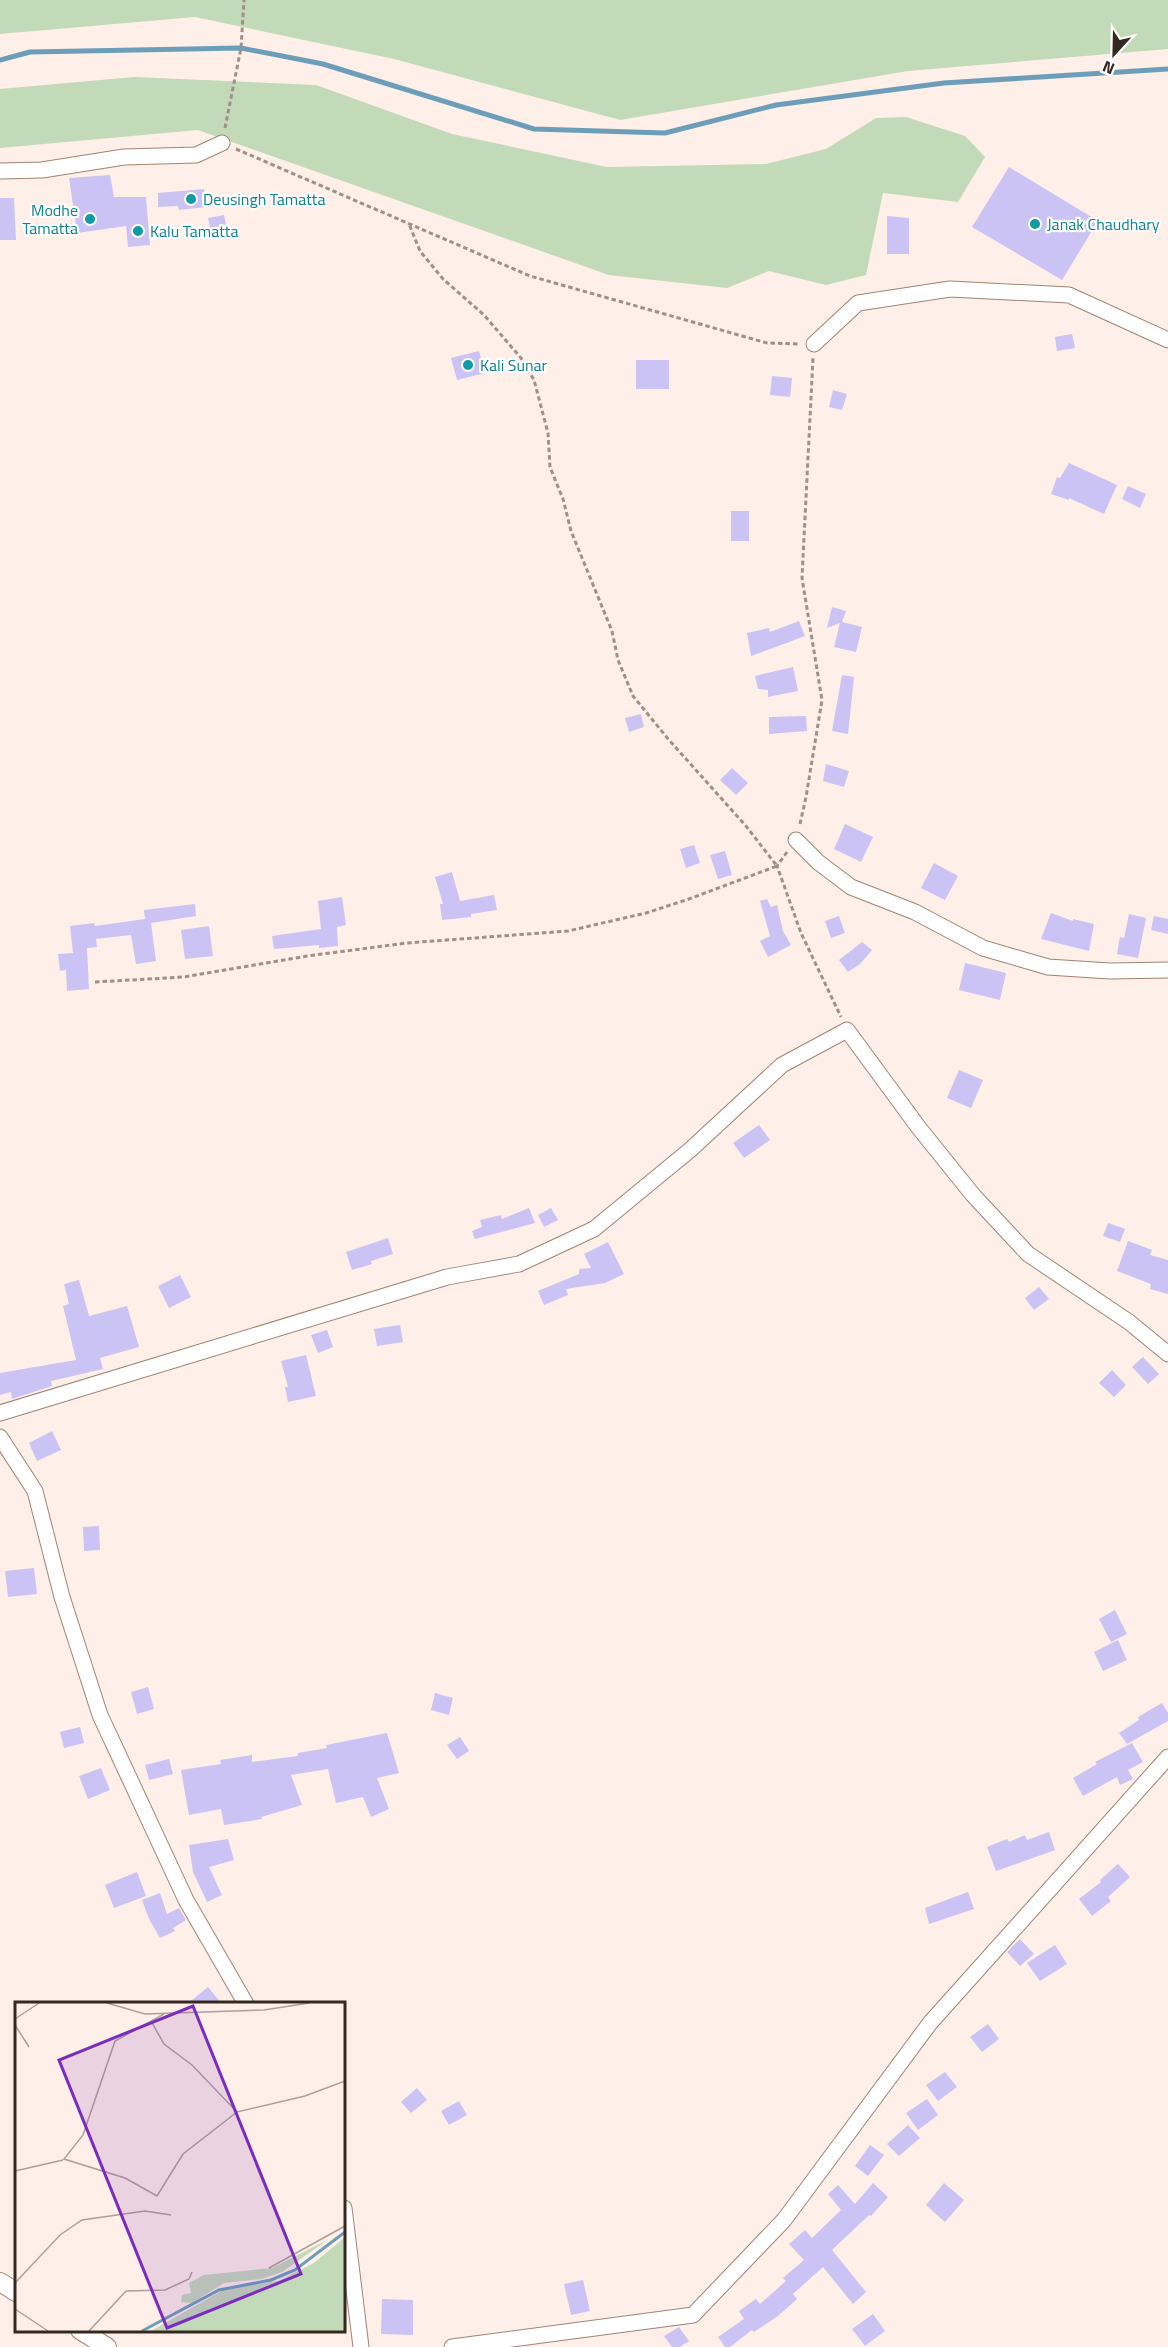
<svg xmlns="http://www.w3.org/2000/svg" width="1168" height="2347" font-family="'Titillium Web',sans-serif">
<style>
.green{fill:#c3dab9}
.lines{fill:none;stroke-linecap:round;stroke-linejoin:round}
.stream{stroke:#6c9eba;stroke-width:5}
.building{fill:#cbc3f4}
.minor-casing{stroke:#a28373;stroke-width:17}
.tertiary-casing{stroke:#a28373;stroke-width:20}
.path{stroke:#9f9089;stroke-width:3;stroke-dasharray:4.5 3;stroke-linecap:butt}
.minor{stroke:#fff;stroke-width:15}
.tertiary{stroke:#fff;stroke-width:18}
.culture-dot{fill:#0f9aa8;stroke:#fff;stroke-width:2}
.labels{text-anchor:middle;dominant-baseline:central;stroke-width:4.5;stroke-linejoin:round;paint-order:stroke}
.culture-label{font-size:16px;fill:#0d838f;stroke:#fff;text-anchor:start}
.inset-river{fill:none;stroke:#6c9eba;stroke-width:3}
.inset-road{fill:none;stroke:#ae9f98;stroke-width:1.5}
.view{fill:#7b2cbf;fill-opacity:0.15;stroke:#7b2cbf;stroke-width:3}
.inset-edge{fill:none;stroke:#352821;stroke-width:3}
</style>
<rect width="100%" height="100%" fill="#feefe8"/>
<path class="green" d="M0 0H1168V49L908 71 620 120 394 59 195 17 0 34Z
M134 77 316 85 452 134 607 167 766 164 826 149 876 118 906 117 965 136 985 157 958 202 883 193 866 275 826 285 769 271 727 288 609 275 198 130 0 148V89Z"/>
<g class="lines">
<path class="stream" d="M0 60 30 52 241 48 323 64 534 129 665 133 776 105 944 83 1168 69"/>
</g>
<path class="building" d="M1009 167 1098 221 1062 280 972 227Z
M110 175 114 197H146L150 245 128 247 126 226 77 233 69 178Z
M204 189 206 207 179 210 178 206 158 207V193Z
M0 198H14L16 240H0Z
M224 215 227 229 211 232 208 218Z
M887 216 909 218V254H887Z
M1072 334 1075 348 1057 351 1055 337Z
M479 351 485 373 457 380 451 358Z
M636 360H669V389H636Z
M772 376 792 378 790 397 770 395Z
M833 390 847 394 842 410 829 407Z
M1069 463 1117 485 1104 514 1069 498V500L1051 494 1057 477 1060 478Z
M1128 486 1146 494 1140 508 1122 499Z
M731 511H749V541H731Z
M832 607 846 611 842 622 862 627 856 652 834 647 840 623 827 628Z
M799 621 805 636 751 656 747 633 769 628 770 632Z
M793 667 798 691 768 697V690L758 689 755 676Z
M842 675 854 677 848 734 832 731Z
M641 714 644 727 629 732 625 718Z
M806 716 807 731 769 734V717Z
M826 764 849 771 844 787 823 781Z
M732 768 748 783 736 795 720 780Z
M845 824 873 837 861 862 834 849Z
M694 845 700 863 686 868 680 849Z
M725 851 732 875 718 879 710 855Z
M934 863 958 876 945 900 921 888Z
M452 872 460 901 494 895 497 910 471 914V917L442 920 440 904H443L435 877Z
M342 897 346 925 337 927 338 946 319 948V945L274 949 272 936 321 929 318 901Z
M767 899 771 907 777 905 783 931 791 945 768 957 760 941 770 936 760 901Z
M195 904 196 916 151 923 156 961 136 964 131 935 96 939 97 947 87 948 89 989 67 991 66 970 60 971 58 954 73 953 70 926 94 923 95 926 145 919 144 910Z
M1051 913 1073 921V919L1094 924 1089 951 1041 939Z
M1129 914 1146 918 1138 958 1117 954 1120 937 1124 938Z
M839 916 845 933 831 938 825 921Z
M1154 916 1168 919V934L1151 930Z
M209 926 213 956 185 959 181 930Z
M862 942 872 950 860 964 848 972 839 960Z
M965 963 1006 973 1000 1000 959 990Z
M959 1070 983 1080 971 1108 947 1098Z
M759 1125 770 1140 744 1158 733 1143Z
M529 1208 535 1223 475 1239 472 1231 482 1227 480 1220 501 1215 502 1219Z
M551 1208 558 1220 544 1227 538 1215Z
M1108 1223 1125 1229 1120 1242 1103 1236Z
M388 1238 393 1254 371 1261 372 1264 352 1270 346 1252Z
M1128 1241 1152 1250 1150 1255 1168 1260V1294L1150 1289 1151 1284 1117 1271Z
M608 1242 624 1274 605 1283 566 1289 568 1295 544 1305 538 1291 579 1274V1269L591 1268 584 1254Z
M180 1275 191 1297 169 1308 158 1286Z
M79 1280 89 1316 127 1306 139 1347 100 1358 103 1369 51 1381 52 1386 12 1399 11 1392 0 1395V1373L76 1360 63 1306 69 1304 64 1284Z
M1039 1287 1049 1299 1034 1310 1025 1298Z
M400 1325 403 1342 377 1346 374 1329Z
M327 1330 333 1347 318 1353 311 1335Z
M306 1355 316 1396 288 1402 285 1387H288L281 1361Z
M1143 1357 1159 1374 1148 1384 1132 1367Z
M1112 1370 1126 1385 1114 1397 1099 1383Z
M52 1431 61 1450 37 1461 29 1443Z
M99 1526 100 1550 84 1551 83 1527Z
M34 1568 37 1594 8 1597 5 1571Z
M1115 1610 1127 1634 1111 1642 1099 1619Z
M1118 1640 1127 1660 1103 1671 1094 1652Z
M148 1687 154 1709 137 1714 131 1692Z
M435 1693 453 1698 449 1715 431 1710Z
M1162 1703 1168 1713V1721L1127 1744 1119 1733 1139 1720 1138 1717Z
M80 1727 84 1743 64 1748 60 1732Z
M387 1733 399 1773 377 1778 389 1809 371 1817 363 1797 336 1803 328 1769 291 1775 302 1805 261 1817 262 1819 224 1825 221 1809 189 1815 181 1770 221 1764 220 1760 252 1755V1762L298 1756V1753L327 1748 326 1745Z
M460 1737 469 1751 457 1759 447 1745Z
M1132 1743 1143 1762 1128 1770 1133 1779 1120 1785 1117 1777 1083 1796 1073 1778 1097 1764 1095 1762Z
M169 1759 173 1774 149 1780 145 1765Z
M101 1768 110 1790 88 1799 79 1776Z
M1049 1832 1055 1850 996 1871 987 1847 1007 1839 1009 1842 1025 1835 1027 1840Z
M228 1839 234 1860 209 1867 222 1895 207 1902 193 1872 189 1845Z
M1118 1864 1130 1877 1108 1897 1111 1901 1092 1916 1079 1899 1101 1882 1100 1880Z
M137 1872 146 1896 114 1908 105 1885Z
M968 1892 974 1909 929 1924 925 1908Z
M160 1893 167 1914 179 1908 186 1920 173 1928 175 1931 160 1938 149 1919 142 1900Z
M1020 1939 1034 1954 1020 1966 1007 1952Z
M1055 1945 1067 1964 1040 1981 1027 1963Z
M208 1987 222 2004H187Z
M988 2024 999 2039 982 2052 970 2037Z
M945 2072 957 2087 938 2101 926 2085Z
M417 2088 427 2100 411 2113 401 2102Z
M927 2099 938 2115 918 2130 906 2113Z
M459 2101 467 2115 449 2125 441 2111Z
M908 2125 920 2138 899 2156 887 2144Z
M870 2145 884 2155 868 2176 855 2166Z
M873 2183 888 2197 871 2216 869 2215 832 2250 866 2292 853 2304 823 2267 793 2294 797 2299 778 2316 754 2332 752 2330 730 2347H725L718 2337 744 2319 739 2311 756 2299 760 2304 786 2281 783 2278 804 2260 789 2244 805 2230 812 2238 841 2210 828 2194 838 2185 855 2204Z
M944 2183 964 2200 945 2222 926 2205Z
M583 2280 590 2311 571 2315 564 2284Z
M382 2299 413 2300V2335L381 2334Z
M873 2314 885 2331 865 2346 852 2329Z
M679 2327 689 2341 680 2347H672L664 2336Z"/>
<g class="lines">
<g class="minor-casing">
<path id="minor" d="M0 171 42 170 124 157 196 155 222 143
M814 344 858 303 950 289 1069 295 1168 340
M796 840 818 862 851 887 915 912 983 948 1048 967 1110 971 1168 970
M0 1413 447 1277 519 1264 594 1229 690 1150 782 1065 847 1030 919 1128 973 1195 1028 1254 1129 1322 1168 1354
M0 1437 35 1491 62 1597 100 1715 186 1900 246 2004
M344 2208 361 2347
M452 2347 693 2315 784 2220 930 2023 1168 1757"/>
</g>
<g class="tertiary-casing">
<path id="tertiary" d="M0 2282 16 2292
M80 2330 107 2347"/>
</g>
<path class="path" d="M225 128 241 48 244 0
M236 149 530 276 767 343 800 344
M800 824 806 797 822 700 802 578 813 358
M787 852 777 866 801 933 841 1017
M95 982 184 977 307 956 407 943 568 931 646 913 689 899 777 866 746 826 669 740 633 696 618 660 612 631 571 531 563 499 550 467 548 433 534 380 521 358 484 315 443 279 420 251 409 224"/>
<use href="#minor" class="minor"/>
<use href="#tertiary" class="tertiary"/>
</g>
<g class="culture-dot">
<circle cx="191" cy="199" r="6"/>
<circle cx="90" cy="219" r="6"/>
<circle cx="1035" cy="224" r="6"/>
<circle cx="138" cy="231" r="6"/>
<circle cx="468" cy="365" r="6"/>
</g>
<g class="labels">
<g class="culture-label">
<text x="203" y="199">Deusingh Tamatta</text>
<text x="78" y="210" text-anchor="end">Modhe<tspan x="78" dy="18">Tamatta</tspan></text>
<text x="1047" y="224">Janak Chaudhary</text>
<text x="150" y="231">Kalu Tamatta</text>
<text x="480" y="365">Kali Sunar</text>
</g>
</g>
<g transform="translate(15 2002)">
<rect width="330" height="330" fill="#feefe8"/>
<path d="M330 235V329H136L210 287 263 279 299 261ZM314 237 267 270 246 277 209 281 177 301 166 300 167 293 176 291 174 281 189 273 257 266Z" fill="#c3dab9"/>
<path class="inset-river" d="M127 329 204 288 256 278 280 268 330 230"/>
<path class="inset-road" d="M92 1 130 12 249 8 294 1M149 12 100 39 68 133 49 157 110 176 142 194 168 152 222 110M0 17 24 1M136 19 149 42 177 63 222 110 290 94 330 79M0 23 14 45M0 169 48 158M254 266 330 224M0 281 45 233 67 218 130 209 156 213M0 307 33 329M74 329 111 289 150 288 174 277 177 270"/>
<path class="view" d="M178 4 286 272 152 326 44 58Z"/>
<rect width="330" height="330" class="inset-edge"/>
</g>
<g transform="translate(1114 54) rotate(202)" stroke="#ffffff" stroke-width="4.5" paint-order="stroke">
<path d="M0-4.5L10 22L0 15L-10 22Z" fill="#352821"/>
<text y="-9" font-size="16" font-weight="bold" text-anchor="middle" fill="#352821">N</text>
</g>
</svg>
